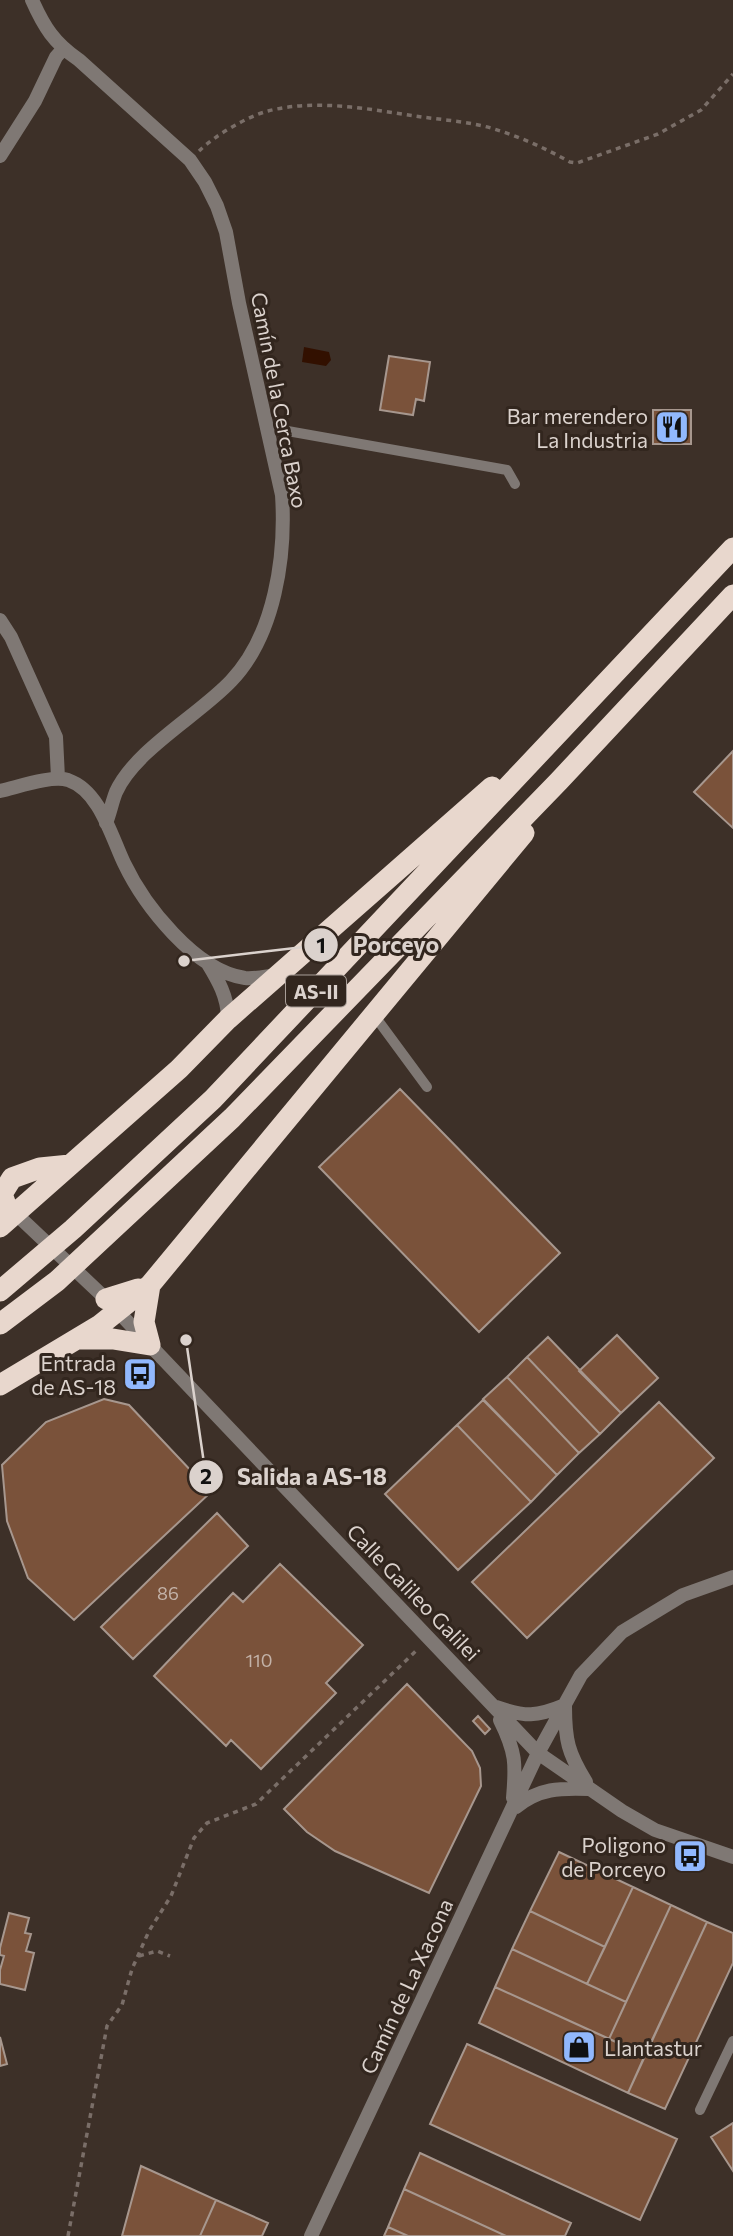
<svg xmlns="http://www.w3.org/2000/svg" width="733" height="2236" font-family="Commissioner,sans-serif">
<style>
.water{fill:#321000}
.building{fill:#7a523a;stroke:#a7978e;stroke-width:2}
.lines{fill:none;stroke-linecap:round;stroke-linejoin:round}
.path{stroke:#7a6e68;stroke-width:3.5;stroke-dasharray:5 5;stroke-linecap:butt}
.lane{stroke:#7f7874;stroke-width:10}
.street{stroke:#7f7874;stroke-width:14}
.highway{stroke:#e8d7cd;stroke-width:21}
.labels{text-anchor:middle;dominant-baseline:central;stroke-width:6;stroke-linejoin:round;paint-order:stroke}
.number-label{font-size:18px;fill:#c3b2a8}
.shield{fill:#32261e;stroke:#a89e98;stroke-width:2}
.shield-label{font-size:19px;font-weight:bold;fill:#dbd2cd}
.street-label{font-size:21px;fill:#dbd2cd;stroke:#32261e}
.poi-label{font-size:21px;fill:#dbd2cd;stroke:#32261e;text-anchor:end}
.leader{fill:none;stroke:#dbd2cd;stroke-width:2.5}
.callout-dot{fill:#dbd2cd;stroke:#32261e;stroke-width:2.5}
.mark-label{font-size:21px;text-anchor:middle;font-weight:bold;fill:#111}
.callout-label{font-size:23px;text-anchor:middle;font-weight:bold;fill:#dbd2cd;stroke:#32261e;stroke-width:6;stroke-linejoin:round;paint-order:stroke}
</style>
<rect width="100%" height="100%" fill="#3d3028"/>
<path class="water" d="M304 347 329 352 331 360 326 366 302 362Z"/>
<path class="building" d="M389 356 430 362 424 401 416 399 413 415 380 410Z
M653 410H691V444H653Z
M733 751V828L694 792Z
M400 1089 560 1253 479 1332 319 1167Z
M617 1335 658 1378 621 1413 579 1371Z
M548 1337 621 1413 600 1434 527 1357Z
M527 1357 600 1434 579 1453 507 1377Z
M507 1377 579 1453 557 1475 483 1399Z
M104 1399 129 1405 211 1492 74 1620 28 1578 7 1521 2 1465 46 1422Z
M483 1400 557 1475 531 1502 457 1425Z
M659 1402 714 1458 527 1638 472 1582Z
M457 1425 531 1502 458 1570 385 1494Z
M217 1513 248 1546 133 1659 101 1627Z
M280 1564 363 1645 326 1683 336 1693 261 1769 231 1740 226 1746 154 1676 233 1593 243 1602Z
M407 1684 472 1751 480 1768 481 1786 429 1893 335 1851 307 1832 284 1809Z
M478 1716 490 1729 485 1734 473 1721Z
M559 1852 633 1887 605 1947 530 1911Z
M633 1887 671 1905 626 2002 587 1984Z
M671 1905 707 1922 645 2055 609 2039Z
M530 1911 605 1947 587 1984 512 1949Z
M9 1913 29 1918 25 1933 31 1934 26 1951 34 1953 25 1990 0 1984V1970L4 1956 0 1955V1948Z
M707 1922 733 1933V1963L665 2109 628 2093Z
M512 1949 626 2002 609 2039 495 1987Z
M495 1987 645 2055 628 2093 479 2023Z
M0 2037 7 2064 0 2066Z
M467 2044 677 2139 640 2220 430 2124Z
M733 2123V2171L711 2137Z
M420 2153 571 2223 565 2236H506L404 2189Z
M141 2166 216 2200 200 2236H122Z
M404 2189 506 2236H408L388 2227Z
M216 2200 268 2223 262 2236H200Z
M388 2227 408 2236H384Z"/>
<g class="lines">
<path class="path" d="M199 151C214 136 248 116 268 111 318 98 373 110 422 117 445 120 469 122 491 128 518 136 545 148 570 162L577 163 658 134 701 110 733 74
M139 1956 157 1951 170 1956
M68 2236 107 2026 122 2005 132 1969 149 1931 171 1896 194 1838 207 1823 256 1804 418 1649"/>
<path class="lane" d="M265 427 507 470 515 484
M374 1015 427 1087
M700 2110 733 2041"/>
<path class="street" d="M32 0C44 27 54 43 79 60L190 160 205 182 217 206 226 232 239 303 282 495C286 556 275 635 231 681 199 715 135 750 116 792 112 802 110 813 106 823
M0 156 35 101 56 57 63 49
M0 620 11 637 56 737 58 778
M0 791C18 787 51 775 68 780 100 791 111 836 124 863 144 905 195 971 245 978 255 979 267 976 277 975
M207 962C218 980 228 997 228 1019
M15 1213 106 1299 538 1753 622 1811 655 1830 733 1857
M565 1706C565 1740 568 1753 586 1782
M496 1707C526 1717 536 1717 565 1705
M500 1720C516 1752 516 1764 513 1798
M516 1807C539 1788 560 1788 589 1789
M311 2236 538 1753 581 1675 622 1632 683 1595 733 1577"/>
<path class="highway" d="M15 1213 6 1205 2 1194 12 1178 40 1168 70 1165
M0 1227 179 1069 228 1019 492 787
M0 1291 73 1229 213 1099 733 548
M106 1299 138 1289
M0 1324 57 1281 232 1118 559 781 733 595
M79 1339H113L150 1345 144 1322 150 1285
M0 1385 100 1325 150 1285 524 833"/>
</g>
<defs>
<g id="restaurant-square" transform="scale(1.75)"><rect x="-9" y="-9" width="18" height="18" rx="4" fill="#91b8fd" stroke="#32261e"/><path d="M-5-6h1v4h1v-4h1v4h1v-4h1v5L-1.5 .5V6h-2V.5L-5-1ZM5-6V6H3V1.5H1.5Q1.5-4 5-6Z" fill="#111"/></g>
<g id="bus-square" transform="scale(1.75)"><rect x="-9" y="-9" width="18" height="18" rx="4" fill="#91b8fd" stroke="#32261e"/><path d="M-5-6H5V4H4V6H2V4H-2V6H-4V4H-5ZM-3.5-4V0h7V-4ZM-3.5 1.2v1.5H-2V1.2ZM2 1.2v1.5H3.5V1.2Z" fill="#111"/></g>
<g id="shop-square" transform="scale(1.75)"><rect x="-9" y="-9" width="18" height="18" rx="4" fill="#91b8fd" stroke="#32261e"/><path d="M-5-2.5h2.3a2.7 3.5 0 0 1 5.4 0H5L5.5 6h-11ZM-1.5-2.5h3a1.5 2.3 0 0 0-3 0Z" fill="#111"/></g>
</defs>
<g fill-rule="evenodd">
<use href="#restaurant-square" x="672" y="427"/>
<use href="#bus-square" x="140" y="1374"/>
<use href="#bus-square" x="690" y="1856"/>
<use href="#shop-square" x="579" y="2047"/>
</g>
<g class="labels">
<g class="number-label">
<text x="168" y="1593">86</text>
<text x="259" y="1660">110</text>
</g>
<rect class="shield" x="286" y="975.5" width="60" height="31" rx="5"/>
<g class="shield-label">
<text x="316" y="991">AS-II</text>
</g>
<g class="street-label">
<text transform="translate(280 400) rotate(79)">Camín de la Cerca Baxo</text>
<text transform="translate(414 1592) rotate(46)">Calle Galileo Galilei</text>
<text transform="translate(406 1986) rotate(-65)">Camín de La Xacona</text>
</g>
<g class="poi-label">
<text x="648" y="415">Bar merendero<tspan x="648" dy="24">La Industria</tspan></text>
<text x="116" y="1362">Entrada<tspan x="116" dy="24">de AS-18</tspan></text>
<text x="666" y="1844">Poligono<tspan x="666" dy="24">de Porceyo</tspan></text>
<text x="604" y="2047" text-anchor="start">Llantastur</text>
</g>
</g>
<path class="leader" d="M184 961L321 945M186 1340L206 1477"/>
<g class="callout-dot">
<circle cx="184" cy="961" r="7"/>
<circle cx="186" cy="1340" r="7"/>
<circle cx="321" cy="945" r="18"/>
<circle cx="206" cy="1477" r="18"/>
</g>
<g class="mark-label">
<text x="321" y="953">1</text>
<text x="206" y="1484">2</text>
</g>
<g class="callout-label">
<text x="396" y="953">Porceyo</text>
<text x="312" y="1485">Salida a AS-18</text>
</g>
</svg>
